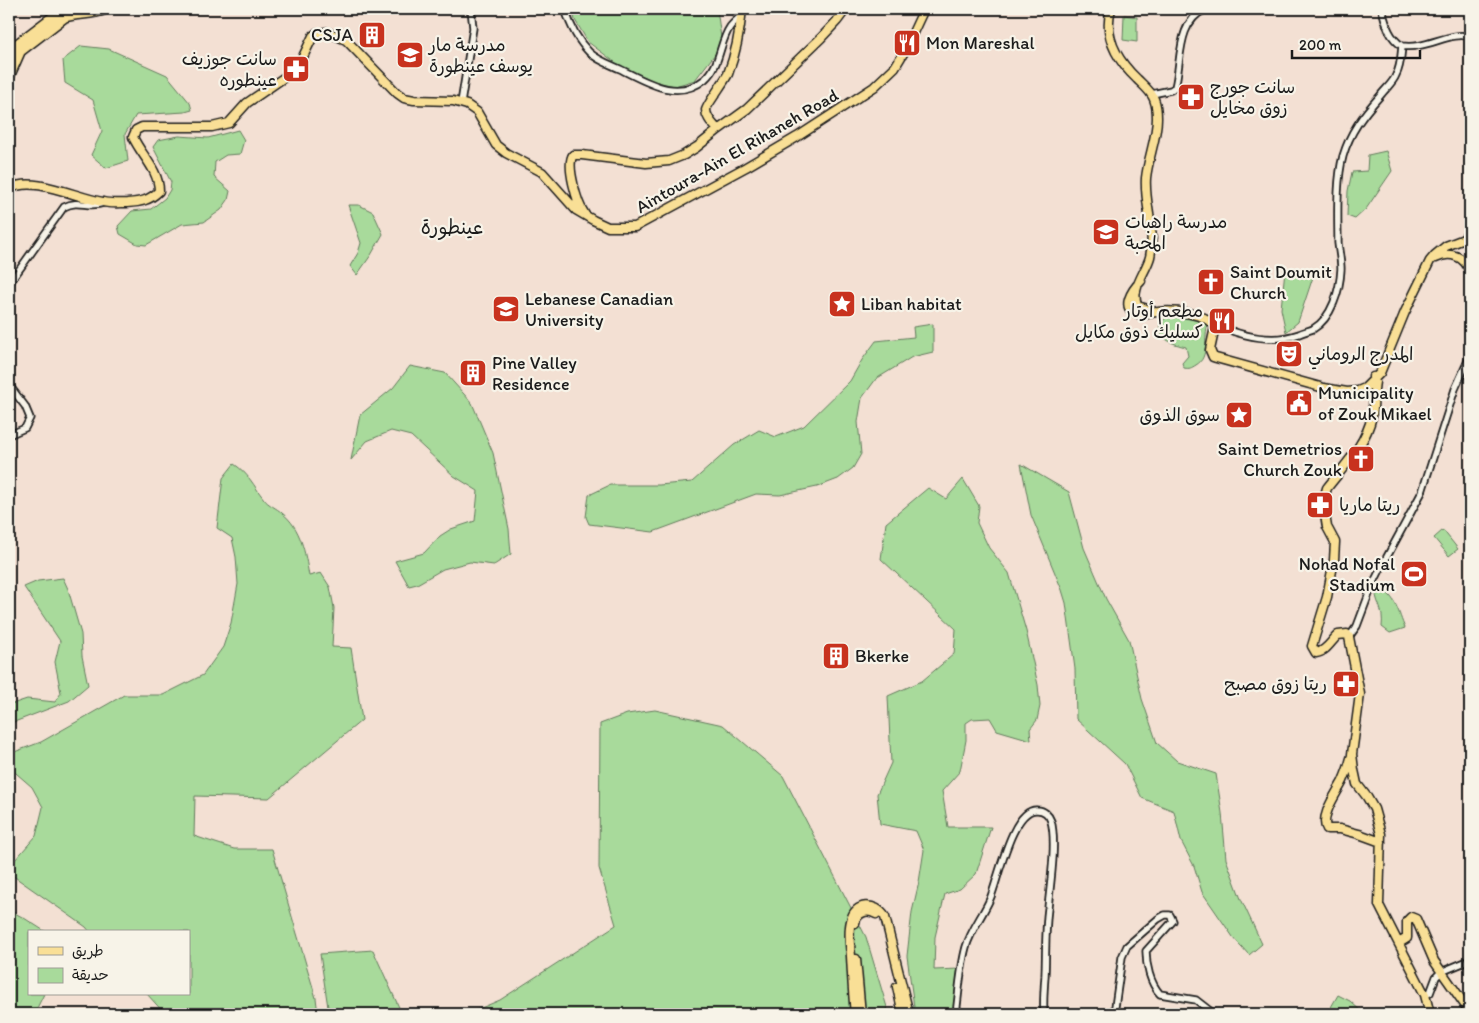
<svg xmlns="http://www.w3.org/2000/svg" width="1479" height="1023" font-family="Itim,'Playpen Sans Arabic',sans-serif">
<style>
.green{fill:#a8da9b;stroke:#627b5c}
.lines{fill:none;stroke-linecap:round;stroke-linejoin:round}
.minor-casing{stroke:#1c1c1c;stroke-width:9}
.major-casing{stroke:#1c1c1c;stroke-width:11}
.highway-casing{stroke:#1c1c1c;stroke-width:12}
.minor{stroke:#f7f3e8;stroke-width:5.5}
.major{stroke:#f9df96;stroke-width:8}
.highway{stroke:#f9df96;stroke-width:9}
.labels{text-anchor:middle;dominant-baseline:central;stroke-width:4.5;stroke-linejoin:round;paint-order:stroke}
.poi-label{font-size:18px;fill:#1c1c1c;stroke:#f7f3e8;text-anchor:start}
.street-label{font-size:18px;fill:#1c1c1c;stroke:#f7f3e8}
.quarter-label{font-size:20px;fill:#1c1c1c;stroke:#f7f3e8}
</style>
<rect width="100%" height="100%" fill="#f3e0d3"/>
<filter id="ink" filterUnits="userSpaceOnUse"><feTurbulence type="fractalNoise" baseFrequency=".02" numOctaves="2"/><feDisplacementMap in="SourceGraphic" scale="10" xChannelSelector="R" yChannelSelector="G"/><feConvolveMatrix kernelMatrix="1 2 1 2 8 2 1 2 1" color-interpolation-filters="sRGB"/></filter>
<g filter="url(#ink)">
<path class="green" d="M572 9H717L722 45 695 80 675 86 648 80 616 63 588 42 575 20Z
M1124 15 1137 17V42L1123 40Z
M81 46 109 49 167 75 190 103 192 110 185 112 136 115 125 134 128 161 106 168 91 155 102 131 93 100 65 83 63 60Z
M238 130 244 140 240 154 226 155 215 162 214 177 230 191 228 200 221 210 204 222 182 224 146 245 137 244 120 234 118 226 132 211 151 209 165 198 170 190 171 182 153 147 158 140 179 136 208 138Z
M1386 151 1392 171 1366 209 1355 219 1347 216 1348 191 1352 172 1367 171 1368 155Z
M348 205H359L373 212 383 234 371 255 357 275 350 266 358 253 361 243Z
M1285 270 1295 276 1306 271 1313 277 1298 322 1286 332 1281 309Z
M1174 314 1193 317 1208 325C1203 338 1210 357 1196 365 1191 368 1190 369 1184 368L1182 363 1188 356 1186 347C1173 344 1157 339 1160 323L1169 315Z
M933 324V352L912 357 876 379 862 398 858 422 861 454 853 468 838 479 817 487 780 495 756 494 653 532 589 524 586 517 589 495 610 485H659L692 482 734 445 759 430 776 437 804 426 850 381 862 360 876 341 914 337 913 327Z
M410 366 445 373 472 403 493 453 509 529 511 554 494 565 470 562 443 569 417 584 409 586 395 561 424 553 440 536 451 529 475 521 478 491 454 476 411 436 391 431 367 441 351 460 360 415 393 388Z
M234 464C249 474 253 485 264 499 268 505 277 508 282 513 301 528 305 552 309 576L321 573 330 587 334 608 332 647 351 648 362 720 269 798 195 796 194 836 234 849H272L316 998 318 1014H165L147 994H189V932H90L86 927 9 873 15 860 36 836 43 807 32 787 9 767V754L41 742 124 695H163L203 675 223 647 231 623 238 584 236 557 232 538 217 528 223 478Z
M1021 464 1069 492 1084 548 1106 599 1129 640 1142 699 1157 743 1177 761 1216 774 1222 813 1226 859 1241 899 1262 944 1249 955 1233 937 1202 892 1194 866 1181 841 1174 811 1142 798 1125 764 1076 719 1075 669 1066 603 1062 590 1031 515Z
M963 479 979 506 977 523 989 548 1009 573 1026 631 1038 685 1040 706 1037 720 1030 729 1031 740 997 730 990 718 972 719 966 723V740L960 771 942 791 948 827H991L976 874 960 889 945 894 935 937 934 970 959 969 955 1012 948 1014H915L907 956 912 912 919 882 924 850 916 831 880 824 877 794 891 763 888 696 922 681 954 654 956 629 881 559 886 523 928 488 946 499Z
M1443 530 1458 549 1449 556 1434 538Z
M63 578 68 589 81 634 82 656 88 685 69 701 9 724V705L27 699 55 702 61 693 55 662 60 641 24 587 38 581Z
M1380 588C1397 597 1398 613 1405 628L1390 633 1382 627C1384 609 1377 606 1375 590Z
M655 710 723 725 783 776 866 937 889 1014H467L500 1000 616 925 599 868 600 724 627 714Z
M9 910 24 918 46 932H29V994H44L34 1014H9Z
M373 950 402 1014H329L320 954Z
M1338 995 1350 1001 1364 1014H1327Z"/>
<g class="lines">
<g class="minor-casing">
<path id="minor" d="M565 9C570 25 577 40 589 52 597 60 609 64 620 69 647 82 677 102 705 79 721 65 719 43 730 27 733 23 737 20 741 16
M1382 9C1386 24 1388 36 1402 46
M1152 94 1171 90 1175 87C1182 61 1176 22 1206 9
M461 103 473 28 471 9
M1464 239 1470 222
M9 284 64 207C80 199 87 209 104 203
M1214 324C1241 336 1271 344 1299 334 1303 332 1308 331 1313 329 1332 318 1340 290 1341 269 1341 261 1339 252 1338 243 1338 217 1336 182 1343 156 1350 132 1363 115 1380 96 1385 89 1393 83 1396 75 1401 66 1401 55 1402 46 1426 50 1452 30 1470 37
M9 385 25 406 30 418 25 428 9 435
M1349 637 1357 626 1372 586 1382 566 1422 492 1455 389 1470 356
M1425 995 1430 993 1436 977 1441 972 1470 960
M956 1014C959 992 960 969 966 947 971 930 983 915 990 899 998 881 1012 808 1037 810 1044 810 1049 815 1051 821 1057 842 1050 886 1048 908 1045 931 1046 953 1045 976 1044 989 1043 1002 1044 1014
M1114 1014 1122 957 1127 946 1158 919 1165 915H1170L1173 921 1146 951C1146 965 1150 983 1160 994L1196 1000 1214 1014"/>
</g>
<g class="major-casing">
<path id="major" d="M1111 9C1103 37 1117 60 1137 79 1143 85 1151 91 1154 99 1156 104 1157 112 1157 118 1157 138 1148 158 1146 178 1144 204 1156 230 1150 257 1146 272 1129 291 1138 306L1153 311
M718 130C713 124 706 118 706 110 706 106 724 82 728 74 736 53 740 31 742 9
M9 189C34 175 76 198 103 202 111 204 119 203 127 203 140 202 149 201 159 191 159 170 141 155 133 137L136 130 142 127H212L229 123 247 103 292 72 299 65 313 36 317 33 327 32 346 40 397 93 404 98 414 100 453 101 467 105 477 112 496 145 506 153 542 172 576 210 593 220 608 227H635L746 167 797 137 874 87 895 67 904 52 924 9
M584 213C577 203 566 165 573 155H582L646 163 669 161 684 155 697 147 718 130 747 109 821 38 837 21 846 9
M1436 258C1450 251 1465 256 1470 272
M1141 281C1133 289 1118 310 1139 314 1145 316 1151 312 1158 312 1172 310 1208 313 1215 327L1210 350 1213 357 1216 358 1324 388 1347 392 1358 391 1365 388 1380 373 1405 312 1430 261 1435 255 1446 246 1464 239 1470 242
M1373 377 1375 382C1373 393 1374 405 1372 416 1366 444 1344 466 1327 488L1323 502 1327 527 1335 542 1334 560 1327 597 1312 646 1316 653C1326 652 1331 641 1338 635L1347 634 1349 637 1360 694 1352 754 1354 770 1357 784 1367 797 1374 809 1381 834 1379 905 1425 995 1430 1014
M1351 758C1349 766 1346 774 1343 781 1337 793 1319 817 1327 829H1340L1359 834 1381 842
M855 923C857 912 867 909 876 914
M1399 943 1407 938V921L1411 917 1416 919 1434 961 1470 1012
M856 959 861 1014
M897 987 903 1014
M855 1014C853 995 852 975 851 956 850 945 848 932 851 921 854 902 876 902 885 917L909 1014"/>
</g>
<g class="highway-casing">
<path id="highway" d="M9 50 63 9
M9 60 65 17C79 13 93 15 106 9
M9 77 20 52"/>
</g>
<use href="#minor" class="minor"/>
<use href="#major" class="major"/>
<use href="#highway" class="highway"/>
</g>
</g>
<defs>
<g id="building-square" transform="scale(1.4375)"><rect x="-9" y="-9" width="18" height="18" rx="4" fill="#c8321e" stroke="#f7f3e8"/><path d="M-4-6H4V6H1V3H-1V6H-4ZM-2.5-4.3h1.7v1.8h-1.7ZM.8-4.3h1.7v1.8H.8ZM-2.5-1h1.7V.8h-1.7ZM.8-1h1.7V.8H.8Z" fill="#fff"/></g>
<g id="restaurant-square" transform="scale(1.4375)"><rect x="-9" y="-9" width="18" height="18" rx="4" fill="#c8321e" stroke="#f7f3e8"/><path d="M-5-6h1v4h1v-4h1v4h1v-4h1v5L-1.5 .5V6h-2V.5L-5-1ZM5-6V6H3V1.5H1.5Q1.5-4 5-6Z" fill="#fff"/></g>
<g id="school-square" transform="scale(1.4375)"><rect x="-9" y="-9" width="18" height="18" rx="4" fill="#c8321e" stroke="#f7f3e8"/><path d="M0-5L7-2L0 1L-7-2ZM-4 1L0 2.5L4 1V4Q0 6-4 4Z" fill="#fff"/></g>
<g id="pharmacy-square" transform="scale(1.4375)"><rect x="-9" y="-9" width="18" height="18" rx="4" fill="#c8321e" stroke="#f7f3e8"/><path d="M-2-6h4v4h4v4h-4v4h-4v-4h-4v-4h4Z" fill="#fff"/></g>
<g id="church-square" transform="scale(1.4375)"><rect x="-9" y="-9" width="18" height="18" rx="4" fill="#c8321e" stroke="#f7f3e8"/><path d="M-1.2-6h2.4v3.5h3.3v2.4h-3.3V6h-2.4V-.1h-3.3v-2.4h3.3Z" fill="#fff"/></g>
<g id="sight-square" transform="scale(1.4375)"><rect x="-9" y="-9" width="18" height="18" rx="4" fill="#c8321e" stroke="#f7f3e8"/><path d="M0-6L1.8-2.2L6-1.7L2.9 1.2L3.7 5.4L0 3.3L-3.7 5.4L-2.9 1.2L-6-1.7L-1.8-2.2Z" fill="#fff"/></g>
<g id="university-square" transform="scale(1.4375)"><rect x="-9" y="-9" width="18" height="18" rx="4" fill="#c8321e" stroke="#f7f3e8"/><path d="M0-5L7-2L0 1L-7-2ZM-4 1L0 2.5L4 1V4Q0 6-4 4Z" fill="#fff"/></g>
<g id="theatre-square" transform="scale(1.4375)"><rect x="-9" y="-9" width="18" height="18" rx="4" fill="#c8321e" stroke="#f7f3e8"/><path d="M-5-5.5Q0-4 5-5.5V0Q5 5 0 6Q-5 5-5 0ZM-3.3-2.5H-1v1.5H-3.3ZM1-2.5H3.3v1.5H1ZM-2.8 1Q0 5.5 2.8 1Z" fill="#fff"/></g>
<g id="civic-square" transform="scale(1.4375)"><rect x="-9" y="-9" width="18" height="18" rx="4" fill="#c8321e" stroke="#f7f3e8"/><path d="M-.6-6.5H3V-4.5H.6V-3L4-1V1h2V6H-6V1h2V-1L-.6-3ZM-1.2 2.5V6h2.4V2.5Z" fill="#fff"/></g>
<g id="stadium-square" transform="scale(1.4375)"><rect x="-9" y="-9" width="18" height="18" rx="4" fill="#c8321e" stroke="#f7f3e8"/><path d="M0-5a6.5 5 0 1 0 0 10a6.5 5 0 1 0 0-10ZM-3.5-1.8h7v3.6h-7Z" fill="#fff"/></g>
</defs>
<g fill-rule="evenodd">
<use href="#building-square" x="372" y="35"/>
<use href="#restaurant-square" x="907" y="43"/>
<use href="#school-square" x="410" y="55"/>
<use href="#pharmacy-square" x="296" y="69"/>
<use href="#pharmacy-square" x="1191" y="97"/>
<use href="#school-square" x="1106" y="232"/>
<use href="#church-square" x="1211" y="282"/>
<use href="#sight-square" x="842" y="304"/>
<use href="#university-square" x="506" y="309"/>
<use href="#restaurant-square" x="1222" y="321"/>
<use href="#theatre-square" x="1289" y="354"/>
<use href="#building-square" x="473" y="373"/>
<use href="#civic-square" x="1299" y="403"/>
<use href="#sight-square" x="1239" y="415"/>
<use href="#church-square" x="1361" y="459"/>
<use href="#pharmacy-square" x="1320" y="505"/>
<use href="#stadium-square" x="1414" y="574"/>
<use href="#building-square" x="836" y="656"/>
<use href="#pharmacy-square" x="1346" y="684"/>
</g>
<g class="labels">
<g class="poi-label">
<text x="353" y="35" text-anchor="end">CSJA</text>
<text x="926" y="43">Mon Mareshal</text>
<text x="429" y="45">مدرسة مار<tspan x="429" dy="21">يوسف عينطورة</tspan></text>
<text x="277" y="59" text-anchor="end">سانت جوزيف<tspan x="277" dy="21">عينطوره</tspan></text>
<text x="1210" y="87">سانت جورج<tspan x="1210" dy="21">زوق مخايل</tspan></text>
<text x="1125" y="222">مدرسة راهبات<tspan x="1125" dy="21">المحبة</tspan></text>
<text x="1230" y="272">Saint Doumit<tspan x="1230" dy="21">Church</tspan></text>
<text x="525" y="299">Lebanese Canadian<tspan x="525" dy="21">University</tspan></text>
<text x="861" y="304">Liban habitat</text>
<text x="1203" y="311" text-anchor="end">مطعم أوتار<tspan x="1203" dy="21">كسليك ذوق مكايل</tspan></text>
<text x="1308" y="354">المدرج الروماني</text>
<text x="492" y="363">Pine Valley<tspan x="492" dy="21">Residence</tspan></text>
<text x="1318" y="393">Municipality<tspan x="1318" dy="21">of Zouk Mikael</tspan></text>
<text x="1220" y="415" text-anchor="end">سوق الذوق</text>
<text x="1342" y="449" text-anchor="end">Saint Demetrios<tspan x="1342" dy="21">Church Zouk</tspan></text>
<text x="1339" y="505">ريتا ماريا</text>
<text x="1395" y="564" text-anchor="end">Nohad Nofal<tspan x="1395" dy="21">Stadium</tspan></text>
<text x="855" y="656">Bkerke</text>
<text x="1327" y="684" text-anchor="end">ريتا زوق مصبح</text>
</g>
<g class="street-label">
<text transform="translate(737 151) rotate(-30)">Aintoura-Ain El Rihaneh Road</text>
</g>
<g class="quarter-label">
<text x="452" y="227">عينطورة</text>
</g>
</g>
<rect width="1479" height="1023" fill="none" stroke="#f7f3e8" stroke-width="30"/>
<rect x="15" y="15" width="1449" height="993" fill="none" stroke="#1c1c1c" stroke-width="2" filter="url(#ink)"/>
<rect x="28" y="930" width="162" height="65" fill="#f7f3e8" stroke="#9f9d96"/>
<rect x="38" y="947" width="25" height="8" fill="#f9df96" stroke="#9f9d96"/>
<text x="72" y="956" font-size="15" fill="#1c1c1c">طريق</text>
<rect x="38" y="968" width="25" height="15" fill="#a8da9b" stroke="#9f9d96"/>
<text x="72" y="980" font-size="15" fill="#1c1c1c">حديقة</text>
<path d="M1292 50v8h128v-8" fill="none" stroke="#1c1c1c" stroke-width="2.5"/>
<text x="1299" y="50" font-size="15" fill="#1c1c1c" stroke="#f7f3e8" stroke-width="4" paint-order="stroke">200 m</text>
</svg>
